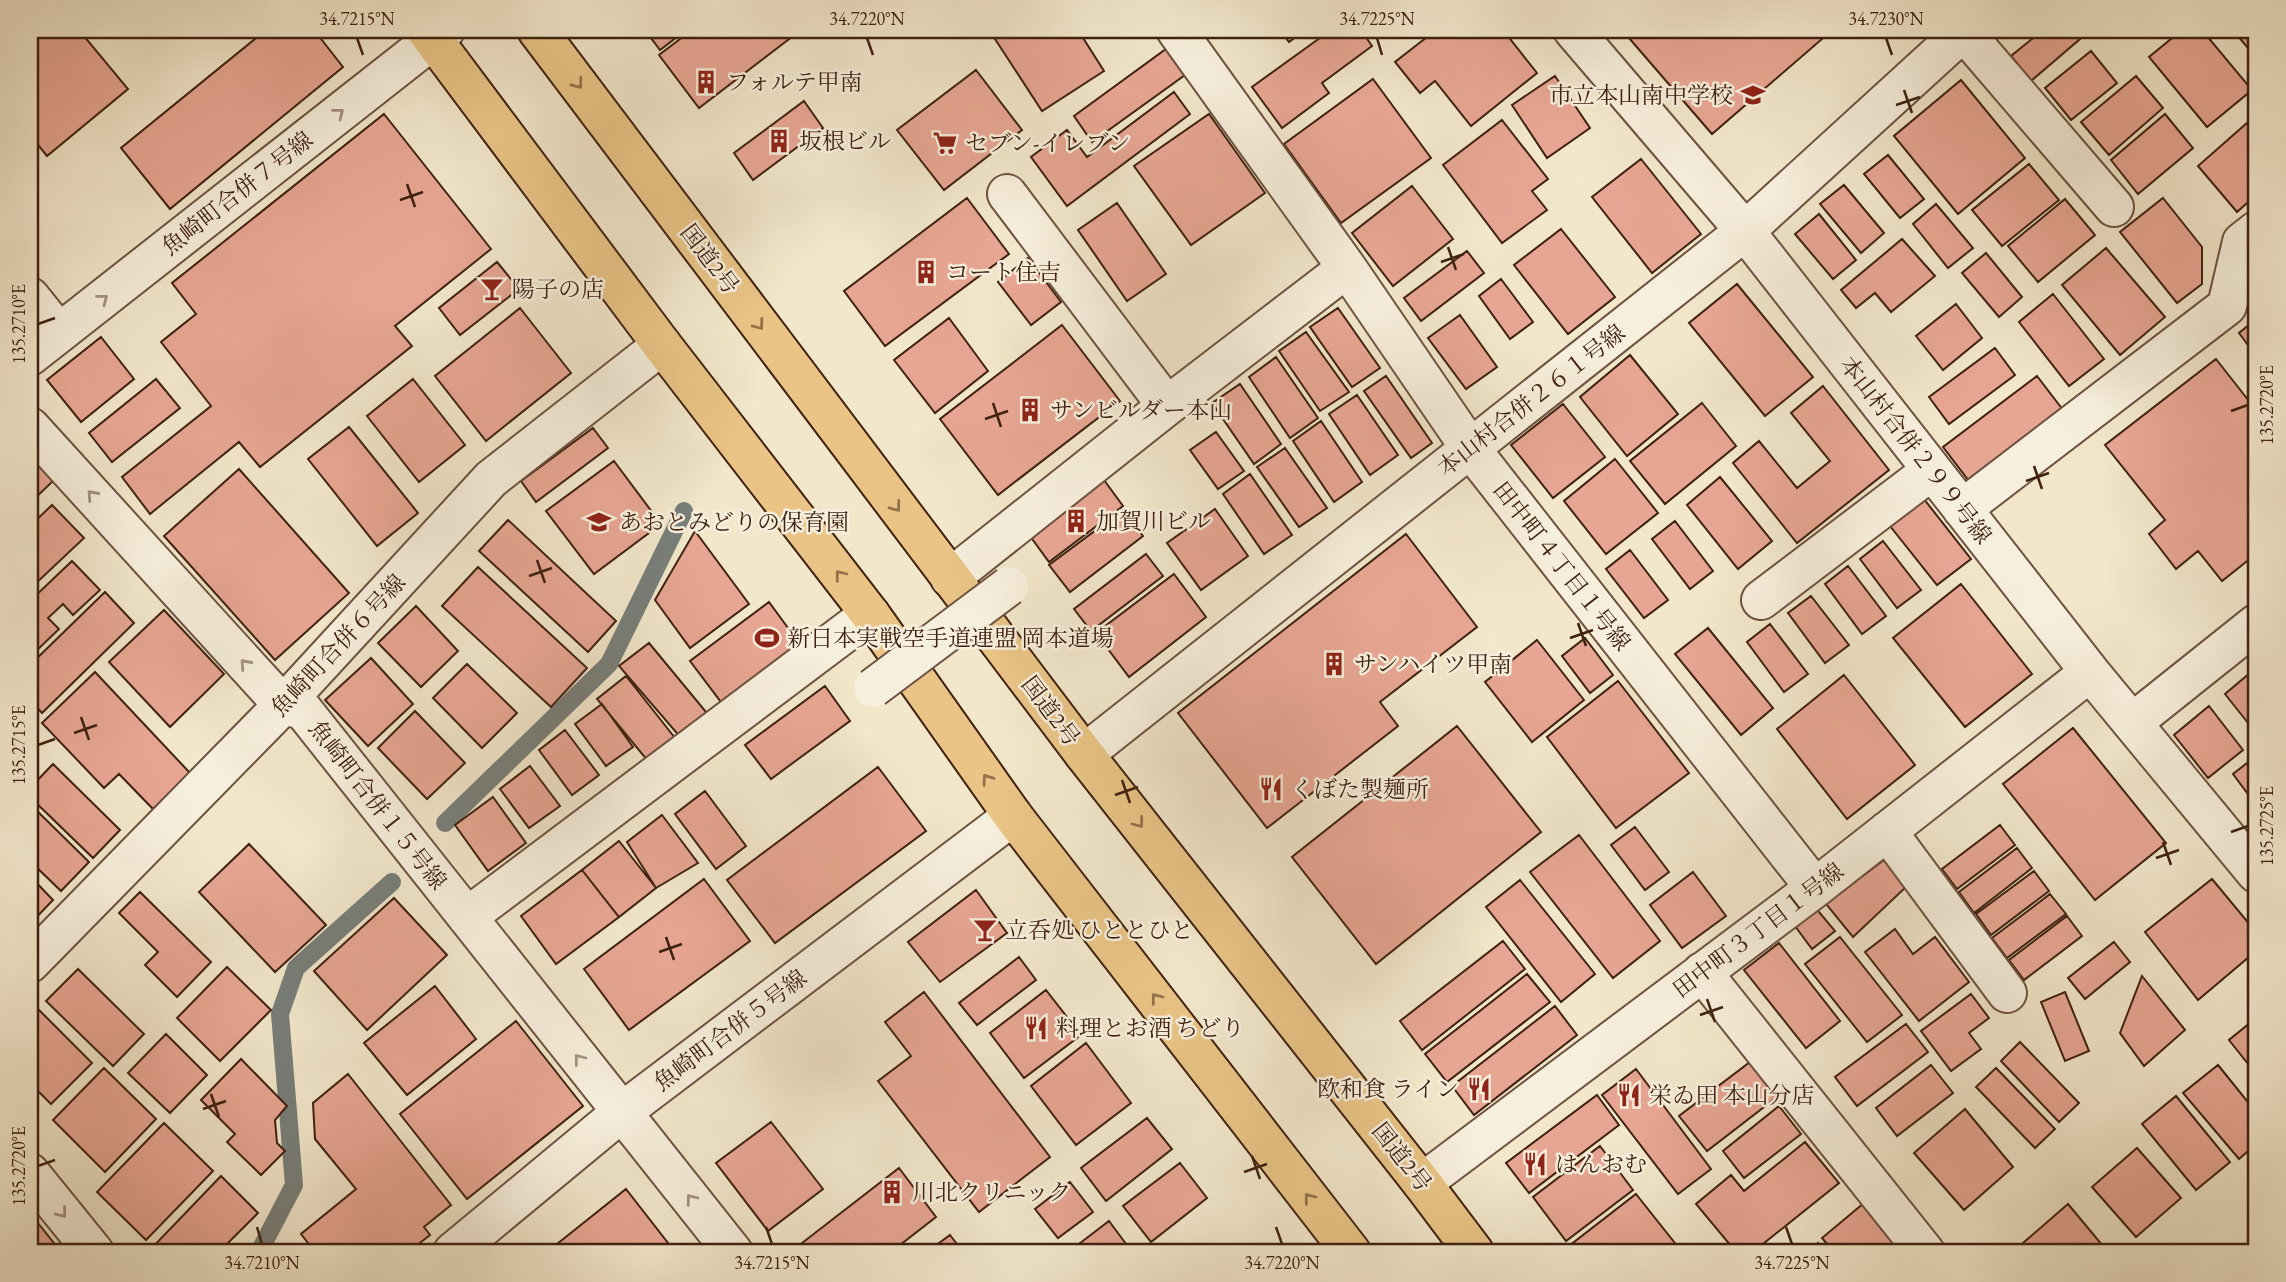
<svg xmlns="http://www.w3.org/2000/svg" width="2286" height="1282" font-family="'EB Garamond','Noto Serif JP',serif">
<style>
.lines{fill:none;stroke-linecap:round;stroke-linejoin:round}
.stream{stroke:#787f7a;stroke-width:18}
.building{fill:#e7a693;stroke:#3f2110;stroke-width:2}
.minor-casing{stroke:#6c523f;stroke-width:42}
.highway-casing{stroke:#3f2110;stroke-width:42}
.minor{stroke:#f7efdd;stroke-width:38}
.highway{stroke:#e9c486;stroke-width:38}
.minor-bridge-casing{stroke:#6c523f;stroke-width:42;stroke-linecap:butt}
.minor-bridge{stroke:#f7efdd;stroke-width:38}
.oneway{stroke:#94724b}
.oneway2{stroke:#a49281}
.ticks{fill:none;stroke:#3f2110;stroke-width:2.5}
.labels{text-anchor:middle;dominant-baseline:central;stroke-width:5;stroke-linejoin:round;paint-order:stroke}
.poi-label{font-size:23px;fill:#3f2110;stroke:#f7efdd;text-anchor:start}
.street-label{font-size:23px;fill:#3f2110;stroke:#f7efdd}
.neatline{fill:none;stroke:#3f2110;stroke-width:2.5}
.ticks-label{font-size:18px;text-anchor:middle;fill:#3f2110}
</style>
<rect width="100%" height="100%" fill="#f2e7cb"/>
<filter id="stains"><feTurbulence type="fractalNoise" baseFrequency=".00286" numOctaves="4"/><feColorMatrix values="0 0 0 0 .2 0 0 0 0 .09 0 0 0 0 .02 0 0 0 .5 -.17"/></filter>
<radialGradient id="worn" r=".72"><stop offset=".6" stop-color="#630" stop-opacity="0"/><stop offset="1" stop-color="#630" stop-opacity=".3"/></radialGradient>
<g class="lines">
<path class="stream" d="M445 823 609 664 684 511
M259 1252 294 1185 280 1014 296 968 392 882"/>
</g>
<path class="building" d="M30 30H79L128 89 47 156 30 135Z
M266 30H314L343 67 170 209 121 148Z
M645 30H686L660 50Z
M692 30H801L699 108 659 55Z
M1009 30H1078L1104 71 1042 111 995 39Z
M1280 30H1305L1289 42Z
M1331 30H1361L1372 46 1322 83 1329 93 1282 128 1252 87Z
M1436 30H1503L1537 73 1471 126 1435 81 1420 93 1395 62Z
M1622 30H1814L1822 39 1712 134Z
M2043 30H2073L2080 39 2031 81 2011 56Z
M2182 30H2202L2252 90 2207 127 2149 57Z
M2233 30H2256V58Z
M1166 49 1185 75 1092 142 1074 116Z
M2091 51 2117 83 2071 120 2045 88Z
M976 70 1022 130 944 190 897 130Z
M1555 76 1590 128 1547 158 1512 105Z
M2136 76 2163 108 2109 155 2081 122Z
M1373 79 1431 158 1341 223 1284 144Z
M1961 80 2025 158 1958 214 1894 136Z
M1174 92 1190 114 1067 206 1031 157 1067 130 1087 157Z
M804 101 823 128 753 180 734 153Z
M384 114 491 249 395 326 412 346 260 467 239 442 150 514 122 477 211 406 161 342 196 314 172 283Z
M1209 114 1265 193 1191 245 1134 166Z
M2165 114 2193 148 2138 194 2111 160Z
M2256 115V195L2237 212 2198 166Z
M1502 120 1548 179 1532 191 1547 210 1502 243 1443 165Z
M1888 155 1924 199 1900 218 1864 174Z
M1641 159 1701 234 1652 273 1592 197Z
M2029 164 2059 200 2002 246 1972 210Z
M1844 185 1884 233 1861 253 1820 204Z
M1412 186 1453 239 1393 286 1352 233Z
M967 198 1009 254 885 346 844 291Z
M2163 198 2202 247V284L2177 303 2120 232Z
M2065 199 2095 235 2038 282 2008 246Z
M1117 203 1166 274 1127 301 1078 230Z
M1936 204 1973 248 1948 268 1913 224Z
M1819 214 1856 260 1833 279 1795 234Z
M1561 229 1615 297 1568 334 1514 265Z
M1902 239 1935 276 1891 312 1875 293 1856 308 1841 290Z
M2106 248 2165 317 2120 355 2062 285Z
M1467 251 1484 273 1421 321 1404 298Z
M1986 253 2022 297 1999 317 1962 273Z
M1028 258 1061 302 1031 325 998 282Z
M497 262 519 289 460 335 439 308Z
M1501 279 1533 322 1510 339 1479 296Z
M1737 284 1813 377 1765 416 1689 323Z
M2053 294 2104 359 2069 386 2019 322Z
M1956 304 1982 338 1943 370 1916 336Z
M520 308 571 373 486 441 435 376Z
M1338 308 1380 368 1352 387 1310 327Z
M1460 315 1497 367 1466 389 1428 338Z
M949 318 988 371 935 413 894 360Z
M2256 319V356L2239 333Z
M1062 325 1120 401 998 495 940 419Z
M1306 332 1349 392 1320 411 1279 351Z
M101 337 134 379 81 422 47 380Z
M1995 348 2015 375 1949 424 1929 397Z
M1630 355 1678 414 1627 456 1580 397Z
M1276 357 1318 418 1290 438 1249 377Z
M2216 359 2256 410V554L2222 581 2198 551 2176 569 2149 534 2165 520 2105 445Z
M1386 376 1432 443 1411 458 1364 391Z
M2037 376 2063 410 1969 481 1943 447Z
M156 379 180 408 112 462 89 433Z
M413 379 465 445 419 482 367 416Z
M1240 384 1281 444 1254 464 1212 403Z
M1823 386 1889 470 1797 543 1733 463 1759 441 1797 488 1830 461 1791 413Z
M1357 395 1398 455 1370 475 1329 414Z
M1702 403 1736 446 1665 504 1630 461Z
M1563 404 1605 457 1553 498 1511 445Z
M1321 421 1362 482 1334 502 1293 441Z
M349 427 418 513 377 546 308 459Z
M593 428 608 448 536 502 521 481Z
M1216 432 1244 471 1218 489 1190 450Z
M1285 448 1327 508 1299 527 1257 467Z
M30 456 54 480 30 503Z
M1615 459 1658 513 1606 554 1564 501Z
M614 461 661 524 594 574 546 511Z
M239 469 349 593 275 660 164 536Z
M1250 474 1292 535 1264 554 1223 494Z
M1720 477 1772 541 1738 569 1687 505Z
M1104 480 1123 506 1049 562 1030 536Z
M1920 494 1971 559 1937 585 1886 521Z
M52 505 84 538 32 587 30 584V526Z
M1215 509 1248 556 1201 590 1167 543Z
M1123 510 1143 536 1070 592 1049 565Z
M508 520 616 621 588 652 479 551Z
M1675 521 1713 571 1690 589 1652 539Z
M695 531 749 604 690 648 655 600Z
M1406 534 1477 627 1380 702 1398 726 1267 828 1178 713Z
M1883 541 1921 590 1897 608 1860 559Z
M1630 550 1668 600 1644 618 1606 569Z
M1146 554 1163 576 1091 631 1074 609Z
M72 561 100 590 73 615 63 604 48 618 59 629 33 654 30 651V601Z
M1848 566 1886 616 1862 634 1825 584Z
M478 567 587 668 551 707 442 606Z
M1174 574 1206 617 1129 677 1096 633Z
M1961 584 2032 674 1965 727 1893 638Z
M105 592 134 623 42 713 30 700V665Z
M1811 596 1849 645 1825 663 1788 613Z
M769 602 802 647 724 706 690 661Z
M416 606 458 651 421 687 378 643Z
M164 610 224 674 170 727 109 662Z
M1770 624 1808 674 1784 692 1747 642Z
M1708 628 1773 708 1741 735 1675 654Z
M1585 638 1613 675 1590 693 1562 656Z
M1537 640 1584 700 1532 742 1485 682Z
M649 643 716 724 687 745 619 666Z
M371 658 413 704 368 746 325 700Z
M467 664 517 713 482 748 433 698Z
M2256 668V733L2225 694Z
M95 672 190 773 153 809 119 774 104 788 42 723Z
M1844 675 1915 765 1847 819 1777 729Z
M626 676 679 743 652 766 597 699Z
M1618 681 1689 773 1616 828 1547 737Z
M825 686 850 721 771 779 745 745Z
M602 704 633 747 606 766 575 724Z
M2209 706 2243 750 2208 778 2174 735Z
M415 711 465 763 427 799 378 748Z
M1457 726 1541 832 1376 964 1292 857Z
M2073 728 2166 843 2095 900 2003 784Z
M565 730 599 775 572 795 539 750Z
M2256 756V805L2233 774Z
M53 764 120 830 93 858 30 797V788Z
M530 766 560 806 529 828 500 789Z
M878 767 926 831 775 943 727 880Z
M705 791 746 846 716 869 675 814Z
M493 797 526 843 488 871 455 825Z
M30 804 89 862 61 891 30 861Z
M662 815 698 863 656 888 627 842Z
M2000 825 2015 845 1957 889 1942 869Z
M1635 827 1669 872 1645 890 1611 845Z
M1579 835 1660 941 1613 978 1530 872Z
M619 841 656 888 619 917 582 870Z
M249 844 326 925 275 972 199 892Z
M2017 848 2032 868 1974 913 1959 892Z
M1885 859 1906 887 1853 937 1826 904Z
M582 870 619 917 556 964 521 916Z
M2034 871 2049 891 1991 935 1976 914Z
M1693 872 1726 916 1682 948 1650 905Z
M30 876 53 900 30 924Z
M704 879 750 941 629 1030 584 969Z
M2212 879 2256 932V951L2198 1000 2145 932Z
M1520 880 1595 974 1561 1002 1486 907Z
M976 890 1007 933 940 982 908 942Z
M140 892 211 962 177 997 145 965 158 952 119 913Z
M2050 894 2066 914 2007 958 1992 938Z
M394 898 447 955 367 1030 314 971Z
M1814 906 1835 931 1812 949 1792 922Z
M2067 916 2082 936 2024 980 2009 960Z
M1895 929 1913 954 1935 937 1969 982 1919 1021 1865 952Z
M1840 937 1902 1015 1867 1042 1805 964Z
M1503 941 1525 969 1422 1050 1400 1021Z
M2114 942 2130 962 2085 999 2068 978Z
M1779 943 1840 1021 1806 1048 1744 970Z
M1019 957 1036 980 977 1025 959 1003Z
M227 967 271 1010 220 1061 177 1018Z
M78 969 144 1034 113 1066 46 1001Z
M1527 974 1550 1002 1447 1082 1425 1054Z
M2142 976 2185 1030 2144 1066 2120 1033Z
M435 986 476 1039 407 1095 364 1043Z
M1046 990 1081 1035 1024 1078 990 1033Z
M924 992 1050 1157 979 1212 878 1081 911 1056 885 1022Z
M2065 992 2089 1051 2065 1061 2041 1002Z
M1971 994 1989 1018 1969 1033 1981 1049 1951 1071 1921 1031Z
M30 1001 92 1063 51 1104 30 1083Z
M1555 1006 1577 1035 1474 1115 1452 1086Z
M2256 1018V1074L2229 1040Z
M516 1021 583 1106 467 1199 400 1114Z
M1906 1024 1928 1052 1857 1106 1835 1077Z
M166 1034 207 1075 170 1113 128 1073Z
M2020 1042 2079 1103 2059 1122 2001 1061Z
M1086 1043 1131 1103 1076 1145 1031 1086Z
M241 1059 287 1106 275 1120 277 1143 285 1151 261 1175 227 1142 235 1134 201 1100Z
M1750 1062 1777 1097 1707 1151 1679 1116Z
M1931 1065 1953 1093 1897 1136 1876 1108Z
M2218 1065 2256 1112V1144L2239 1159 2183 1093Z
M104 1068 156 1119 105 1172 53 1120Z
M1996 1068 2055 1129 2035 1148 1976 1087Z
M1636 1069 1711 1169 1678 1194 1602 1095Z
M348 1074 451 1205 424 1227 430 1235 408 1252H315L301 1234 356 1189 315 1139 313 1103Z
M1597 1095 1619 1125 1529 1193 1506 1163Z
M2176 1096 2230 1162 2196 1190 2142 1124Z
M1779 1106 1801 1134 1744 1178 1723 1151Z
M1965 1109 2013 1167 1964 1210 1914 1153Z
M1147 1118 1172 1149 1106 1201 1081 1168Z
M771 1122 823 1189 768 1231 716 1163Z
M164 1123 213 1171 146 1240 97 1192Z
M1805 1142 1839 1183 1753 1252H1736L1696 1204 1731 1175 1744 1191Z
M1600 1146 1633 1190 1566 1241 1533 1197Z
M2137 1148 2181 1198 2136 1237 2092 1187Z
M1180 1163 1207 1198 1151 1242 1123 1206Z
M899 1168 936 1217 891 1252H795L793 1250Z
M221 1176 258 1213 219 1252H148Z
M1070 1182 1093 1212 1058 1238 1035 1209Z
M626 1189 675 1252H547Z
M1636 1194 1682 1252H1574L1569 1246Z
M1864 1203 1905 1252H1834L1822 1238Z
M2068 1204 2108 1252H2030L2023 1243Z
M30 1213 61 1252H30Z
M1109 1221 1132 1252H1073L1071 1250Z
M950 1235 963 1252H927Z
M1818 1243 1826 1252H1806Z"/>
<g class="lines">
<g class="minor-casing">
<path id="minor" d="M1176 30 1347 268 1470 448 1815 888
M1573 30 1745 231 2090 672 2256 873
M1963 31 2114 207
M1007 194 1167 406
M30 297 59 333
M30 356 445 30
M30 427 283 705 303 710 733 1252
M1962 509 2227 306 2242 242 2256 231
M950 578 1167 406 1347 268
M1761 600 1931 471
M2132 723 2256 624
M1084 754 1745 231 1965 30
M1887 831 2007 993
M467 917 870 614
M30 963 283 705 491 479 662 345
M1702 972 1925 1252
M30 1173 94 1252
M1422 1183 1815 888 2090 672
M453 1252 622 1112 1013 816"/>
</g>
<g class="highway-casing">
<path id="highway" d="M426 30 662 345 870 614 1013 816 1351 1252
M537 30 1084 754 1422 1183 1474 1252"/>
</g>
<use href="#minor" class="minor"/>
<use href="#highway" class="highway"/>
<g class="minor-bridge-casing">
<path id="minor-bridge" d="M873 688 1009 586"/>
</g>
<use href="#minor-bridge" class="minor-bridge"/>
</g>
<defs><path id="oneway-chevron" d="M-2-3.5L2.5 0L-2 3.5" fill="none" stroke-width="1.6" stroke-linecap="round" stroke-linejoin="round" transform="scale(1.75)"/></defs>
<g class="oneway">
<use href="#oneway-chevron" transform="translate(578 84) rotate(53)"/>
<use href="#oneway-chevron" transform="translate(759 325) rotate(53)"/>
<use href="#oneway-chevron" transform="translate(896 507) rotate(53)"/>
<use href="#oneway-chevron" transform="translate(840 575) rotate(-128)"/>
<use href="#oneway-chevron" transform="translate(987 779) rotate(-125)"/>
<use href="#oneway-chevron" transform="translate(1139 823) rotate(52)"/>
<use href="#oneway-chevron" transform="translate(1156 998) rotate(-128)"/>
<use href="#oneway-chevron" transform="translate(1309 1198) rotate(-128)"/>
</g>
<g class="oneway2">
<use href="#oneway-chevron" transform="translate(339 113) rotate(-38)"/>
<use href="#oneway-chevron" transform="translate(103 299) rotate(-38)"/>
<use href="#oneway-chevron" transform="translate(92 495) rotate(-132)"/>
<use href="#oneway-chevron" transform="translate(245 664) rotate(-132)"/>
<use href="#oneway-chevron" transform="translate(579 1059) rotate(-128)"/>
<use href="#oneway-chevron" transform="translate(691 1199) rotate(-128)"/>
<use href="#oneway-chevron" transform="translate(62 1213) rotate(51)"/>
</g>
<path class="ticks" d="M357 38 363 55M867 38 873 55M1377 38 1382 55M1886 38 1892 55M1904 90 1912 113M1896 105 1920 97M407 184 415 207M400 200 423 192M1448 247 1456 270M1441 262 1464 254M38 324 55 318M993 403 1001 427M2231 411 2248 405M985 419 1008 411M2034 466 2042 489M2026 481 2049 473M537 560 545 583M529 576 552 568M1578 623 1586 646M1570 638 1593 630M81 717 89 740M74 733 97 725M38 745 55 739M1122 780 1130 803M1115 795 1138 787M2231 832 2248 826M2163 842 2171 865M2156 858 2179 850M666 937 674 960M659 952 682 944M1707 999 1715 1022M1700 1015 1723 1007M211 1094 219 1117M203 1109 226 1101M1252 1156 1260 1179M38 1166 55 1160M1244 1172 1267 1164M257 1227 262 1244M766 1227 772 1244M1276 1227 1282 1244M1786 1227 1792 1244"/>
<defs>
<g id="building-bare" transform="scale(1.89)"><path d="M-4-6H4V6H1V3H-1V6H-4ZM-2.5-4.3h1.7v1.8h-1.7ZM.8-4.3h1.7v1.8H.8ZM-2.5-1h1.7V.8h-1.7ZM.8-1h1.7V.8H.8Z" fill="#8f2418" stroke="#f7efdd" stroke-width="2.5" paint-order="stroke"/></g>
<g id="school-bare" transform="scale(1.89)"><path d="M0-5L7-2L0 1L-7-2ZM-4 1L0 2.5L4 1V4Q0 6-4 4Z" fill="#8f2418" stroke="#f7efdd" stroke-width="2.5" paint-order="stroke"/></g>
<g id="supermarket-bare" transform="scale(1.89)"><path d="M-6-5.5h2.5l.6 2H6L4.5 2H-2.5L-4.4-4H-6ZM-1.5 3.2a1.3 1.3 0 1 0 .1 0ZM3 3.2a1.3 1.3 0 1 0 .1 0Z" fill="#8f2418" stroke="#f7efdd" stroke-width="2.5" paint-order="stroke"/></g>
<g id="bar-bare" transform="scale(1.89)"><path d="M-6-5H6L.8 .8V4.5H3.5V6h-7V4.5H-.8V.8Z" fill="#8f2418" stroke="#f7efdd" stroke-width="2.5" paint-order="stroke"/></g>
<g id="stadium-bare" transform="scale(1.89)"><path d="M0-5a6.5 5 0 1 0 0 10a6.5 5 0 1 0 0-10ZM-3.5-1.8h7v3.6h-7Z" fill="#8f2418" stroke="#f7efdd" stroke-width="2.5" paint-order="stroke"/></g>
<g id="restaurant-bare" transform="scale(1.89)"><path d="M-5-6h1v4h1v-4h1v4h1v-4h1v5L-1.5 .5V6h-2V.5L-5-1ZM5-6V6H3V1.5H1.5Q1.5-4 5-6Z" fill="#8f2418" stroke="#f7efdd" stroke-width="2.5" paint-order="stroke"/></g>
</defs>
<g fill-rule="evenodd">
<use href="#building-bare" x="706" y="82"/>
<use href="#school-bare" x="1753" y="95"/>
<use href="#building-bare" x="779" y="141"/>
<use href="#supermarket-bare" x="945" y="143"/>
<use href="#building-bare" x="926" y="272"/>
<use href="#bar-bare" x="492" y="289"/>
<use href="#building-bare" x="1030" y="410"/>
<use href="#building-bare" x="1076" y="521"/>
<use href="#school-bare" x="599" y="522"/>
<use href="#stadium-bare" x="767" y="638"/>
<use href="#building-bare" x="1334" y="664"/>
<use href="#restaurant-bare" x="1271" y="789"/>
<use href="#bar-bare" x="985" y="930"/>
<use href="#restaurant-bare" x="1036" y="1028"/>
<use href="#restaurant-bare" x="1479" y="1089"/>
<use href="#restaurant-bare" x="1629" y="1095"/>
<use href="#restaurant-bare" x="1535" y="1164"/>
<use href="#building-bare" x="892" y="1192"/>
</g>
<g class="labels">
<g class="poi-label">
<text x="726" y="82">フォルテ甲南</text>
<text x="1733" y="95" text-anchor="end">市立本山南中学校</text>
<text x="799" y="141">坂根ビル</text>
<text x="965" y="143">セブン-イレブン</text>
<text x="946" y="272">コート住吉</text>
<text x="512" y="289">陽子の店</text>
<text x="1050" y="410">サンビルダー本山</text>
<text x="1096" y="521">加賀川ビル</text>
<text x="619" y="522">あおとみどりの保育園</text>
<text x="787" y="638">新日本実戦空手道連盟 岡本道場</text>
<text x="1354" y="664">サンハイツ甲南</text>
<text x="1291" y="789">くぼた製麺所</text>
<text x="1005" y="930">立呑処 ひととひと</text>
<text x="1056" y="1028">料理とお酒 ちどり</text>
<text x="1459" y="1089" text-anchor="end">欧和食 ライン</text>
<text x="1649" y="1095">栄ゐ田 本山分店</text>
<text x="1555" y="1164">はんおむ</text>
<text x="912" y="1192">川北クリニック</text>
</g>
<g class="street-label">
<text transform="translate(237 193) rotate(-38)">魚崎町合併７号線</text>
<text transform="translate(710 259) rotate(53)">国道2号</text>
<text transform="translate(1531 400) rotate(-38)">本山村合併２６１号線</text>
<text transform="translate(1916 450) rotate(52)">本山村合併２９９号線</text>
<text transform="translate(1562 566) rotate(52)">田中町４丁目１号線</text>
<text transform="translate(338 645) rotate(-47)">魚崎町合併６号線</text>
<text transform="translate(1051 711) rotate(53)">国道2号</text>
<text transform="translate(378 805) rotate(52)">魚崎町合併１５号線</text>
<text transform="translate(1758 930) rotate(-37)">田中町３丁目１号線</text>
<text transform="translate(730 1030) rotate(-37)">魚崎町合併５号線</text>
<text transform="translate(1402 1157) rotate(52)">国道2号</text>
</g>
</g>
<rect width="2286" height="1282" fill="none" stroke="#f2e7cb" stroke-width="77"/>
<rect x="38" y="38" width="2210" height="1206" class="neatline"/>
<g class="ticks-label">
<text x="357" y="25">34.7215°N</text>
<text x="867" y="25">34.7220°N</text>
<text x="1377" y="25">34.7225°N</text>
<text x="1886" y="25">34.7230°N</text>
<text transform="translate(19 324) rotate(-90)" y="6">135.2710°E</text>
<text transform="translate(2267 405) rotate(-90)" y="6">135.2720°E</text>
<text transform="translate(19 745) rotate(-90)" y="6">135.2715°E</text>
<text transform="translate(2267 826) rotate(-90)" y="6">135.2725°E</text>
<text transform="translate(19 1166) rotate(-90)" y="6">135.2720°E</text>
<text x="262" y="1269">34.7210°N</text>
<text x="772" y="1269">34.7215°N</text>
<text x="1282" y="1269">34.7220°N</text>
<text x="1792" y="1269">34.7225°N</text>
</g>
<rect width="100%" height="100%" filter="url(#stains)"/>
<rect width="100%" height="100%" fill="url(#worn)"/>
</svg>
